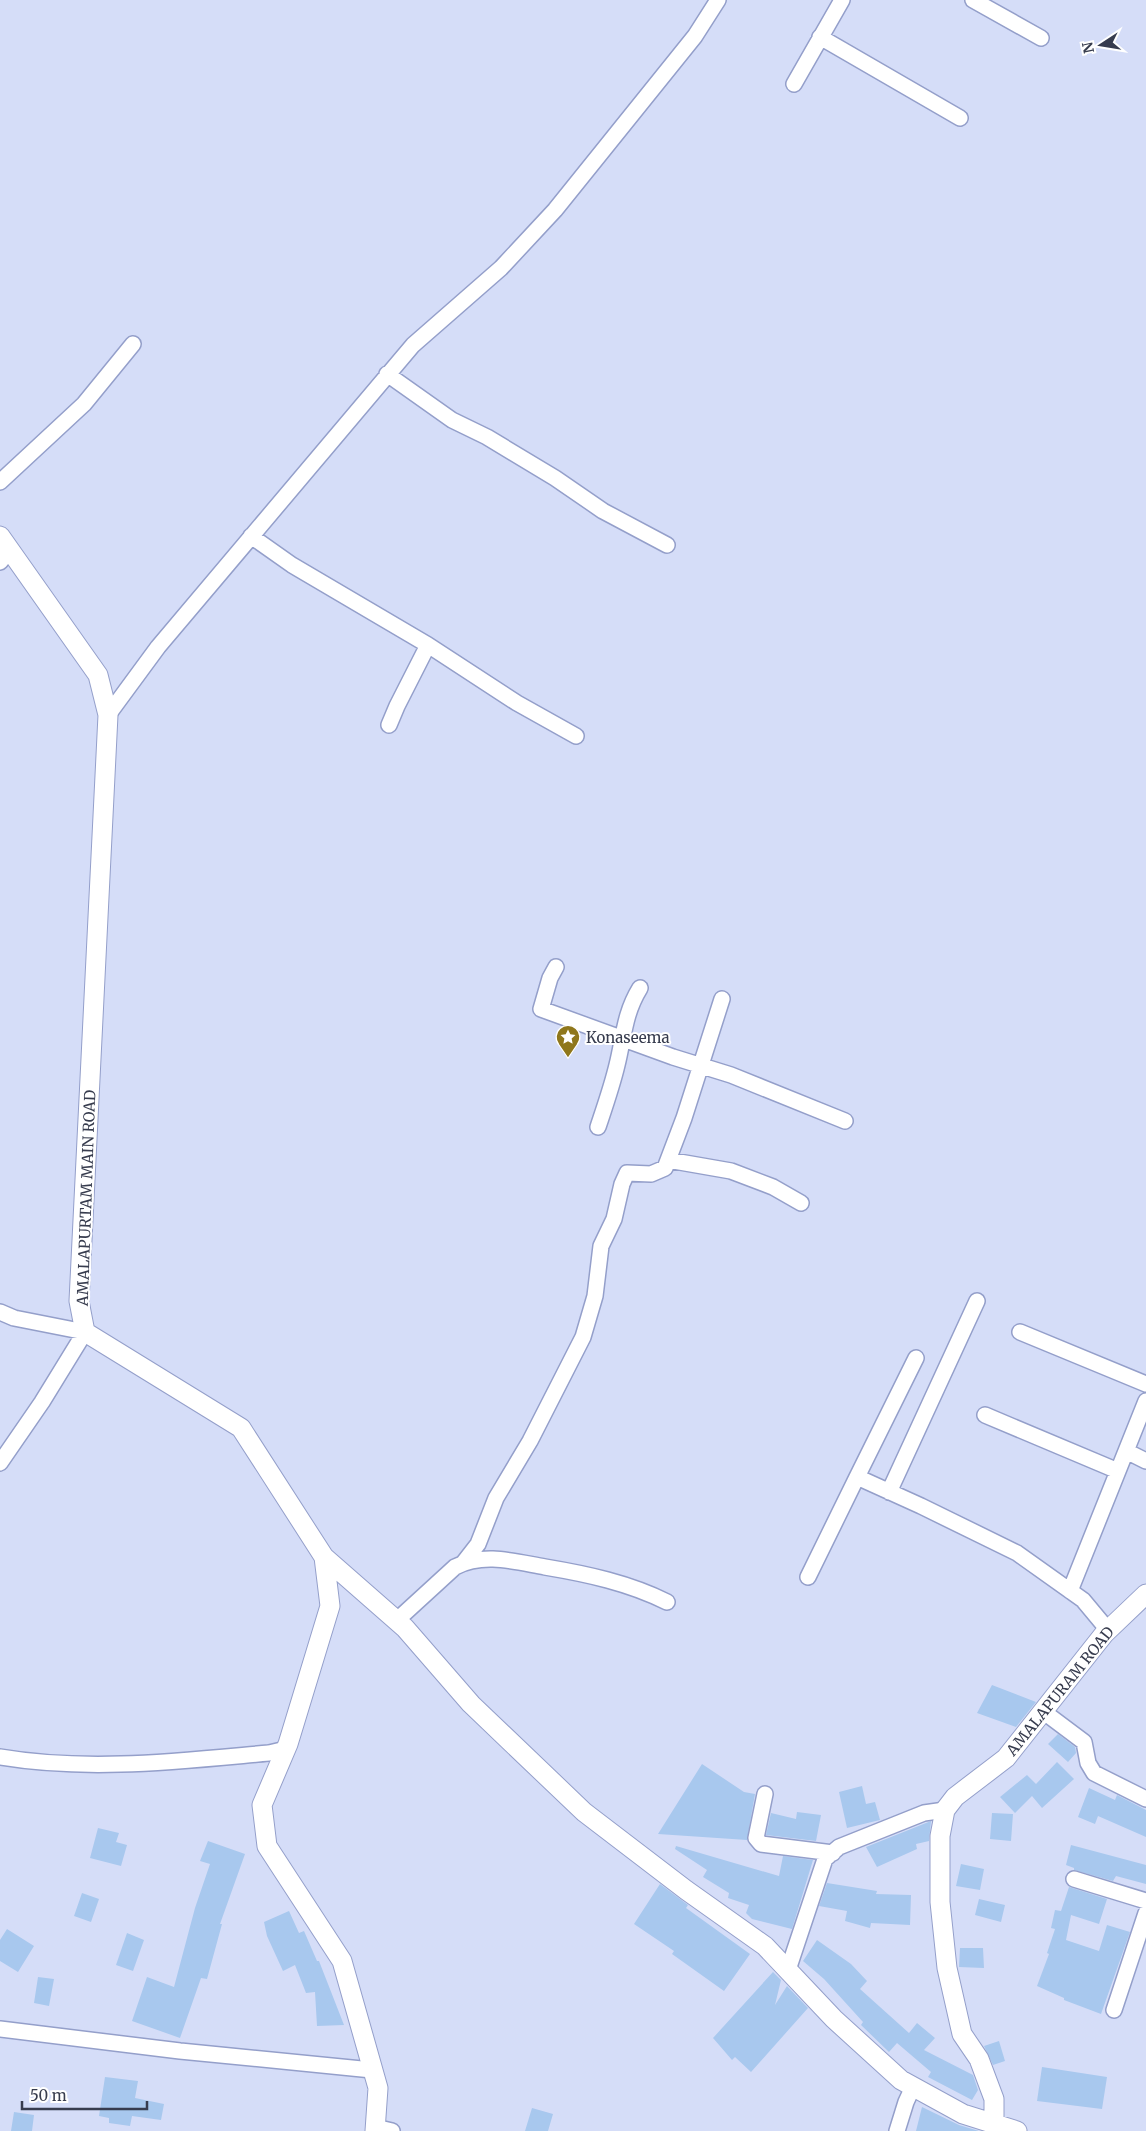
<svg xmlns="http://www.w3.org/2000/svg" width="1146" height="2131" font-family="Merriweather,serif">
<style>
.building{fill:#a8c8ee}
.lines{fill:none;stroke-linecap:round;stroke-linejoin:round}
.minor-casing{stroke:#949fca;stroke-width:18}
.tertiary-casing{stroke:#949fca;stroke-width:21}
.minor{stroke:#fff;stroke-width:15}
.tertiary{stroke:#fff;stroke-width:19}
.labels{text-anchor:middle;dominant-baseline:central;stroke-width:4;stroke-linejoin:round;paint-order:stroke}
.poi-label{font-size:15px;fill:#373c4e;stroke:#fff;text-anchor:start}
.street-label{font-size:15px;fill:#373c4e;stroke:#fff}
</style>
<rect width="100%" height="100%" fill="#d5ddf8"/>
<path class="building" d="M992 1685 1036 1702 1016 1727 977 1713Z
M1058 1734 1075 1747 1076 1753 1068 1762 1048 1744Z
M1057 1762 1074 1779 1042 1808 1032 1796 1015 1813 1000 1797 1027 1775 1036 1784Z
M702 1764 744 1792 755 1794 747 1840 658 1834Z
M862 1786 866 1804 875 1802 880 1820 847 1828 839 1792Z
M1089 1788 1115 1800 1117 1795 1146 1810V1837L1098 1816 1095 1824 1078 1817Z
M797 1812 821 1815 816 1841 766 1835 771 1813 796 1819Z
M992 1813 1013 1814 1011 1841 990 1839Z
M931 1821 929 1841 916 1844 917 1849 877 1867 866 1847Z
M98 1828 119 1833 116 1842 127 1845 121 1866 90 1858Z
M208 1841 245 1854 220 1924H222L207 1979 201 1978 180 2038 132 2021 147 1977 174 1987 195 1908 210 1864 200 1861Z
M1071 1845 1146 1865V1884L1116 1876 1113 1881 1074 1870V1868L1066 1865Z
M676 1846 779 1876 783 1856 813 1860 792 1929 752 1919 746 1913 749 1905 728 1898 729 1893 703 1877 707 1870 675 1849Z
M961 1864 984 1869 980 1890 956 1886Z
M827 1883 877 1891 876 1894 911 1895 910 1925 871 1923 870 1928 845 1921 847 1911 819 1906Z
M660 1884 688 1905 686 1908 750 1954 724 1991 672 1954 674 1951 634 1924Z
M1069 1887 1107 1899 1099 1924 1071 1915 1066 1940 1099 1951 1107 1925 1130 1932 1101 2014 1064 2000V1998L1037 1986 1049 1954 1047 1953 1055 1929 1051 1928 1055 1910 1061 1911Z
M82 1893 99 1899 91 1922 74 1916Z
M979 1899 1005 1905 1001 1922 975 1915Z
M289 1911 299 1933 304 1931 317 1961H319L344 2025 317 2026 315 1992 306 1993 295 1965 283 1971 267 1936 264 1922Z
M7 1929 34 1946 18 1972 0 1961V1940Z
M127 1933 144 1940 133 1971 116 1965Z
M817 1940 851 1964 867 1981 860 1989 909 2033 917 2023 935 2038 924 2050 973 2075 978 2090 972 2100 928 2077 931 2072 897 2043 889 2052 861 2025 863 2022 824 1979 803 1961Z
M960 1948H983L984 1968 959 1967Z
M773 1972 781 1980 775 2005 787 1986 808 2008 751 2072 735 2057 732 2060 713 2038Z
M38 1977 54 1979 49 2006 34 2003Z
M999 2041 1005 2061 993 2065 984 2046Z
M1042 2067 1107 2077 1102 2109 1037 2101Z
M105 2077 138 2081 135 2098 164 2104 161 2120 132 2116 130 2126 109 2123V2118L99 2116Z
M922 2107 959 2125 979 2131H916Z
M532 2108 553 2114 548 2131H525Z
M14 2112 34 2115 32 2131H11Z"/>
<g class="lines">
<g class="minor-casing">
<path id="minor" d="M973 0 1041 38
M820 37 960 118
M794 84 842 0
M387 374 452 420 487 437 555 478 603 511 667 545
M0 482 84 404 133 344
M251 536 292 565 428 645 517 703 576 736
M0 562 10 550
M108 715 158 647 413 345 501 268 555 210 695 36 718 0
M389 725 397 706 428 645
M556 967 550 978 541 1009 673 1057 731 1075 845 1121
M598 1127C605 1106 612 1086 617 1065 624 1037 624 1014 640 988
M668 1160 731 1171 773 1187 801 1203
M0 1312 14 1318 85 1332 42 1402 0 1463
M1020 1332 1146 1384
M916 1358 857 1477 921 1506 1017 1553 1083 1600 1108 1630
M985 1415 1118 1471
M1126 1451 1146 1461
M889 1492 977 1301
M464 1562 478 1544 496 1498 530 1441 583 1337 595 1296 601 1246 614 1219 622 1184 627 1173 651 1174 665 1168 684 1118 722 999
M808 1577 857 1477
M1070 1591 1146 1401
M396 1621 455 1567C484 1552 516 1562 545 1567 587 1574 629 1583 667 1602
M1044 1712 1084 1742 1088 1763 1094 1773 1146 1799
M0 1757C89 1772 180 1761 269 1753L286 1749
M765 1794 756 1838 761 1844 833 1853
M1074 1879 1146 1901
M788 1970 825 1859 839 1847 924 1813 945 1810
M1114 2010 1146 1913
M0 2029 180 2051 372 2070
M375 2127 392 2131
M897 2131 906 2102 913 2087"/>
</g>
<g class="tertiary-casing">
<path id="tertiary" d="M0 536 98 675 108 715 79 1301 85 1332 241 1428 324 1557 330 1606 288 1744 262 1805 267 1846 342 1961 378 2088 375 2131
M324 1557 405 1628 471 1704 584 1812 686 1890 765 1946 834 2019 901 2080 963 2114 1017 2131
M994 2131V2099L979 2059 962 2034 947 1968 940 1902V1836L945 1810 955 1797 1006 1758 1104 1634 1146 1594"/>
</g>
<use href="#minor" class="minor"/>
<use href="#tertiary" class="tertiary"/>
</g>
<defs>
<g id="sight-pin" transform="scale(1.25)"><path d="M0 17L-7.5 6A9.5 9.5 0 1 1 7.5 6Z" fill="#8f771c" stroke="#fff"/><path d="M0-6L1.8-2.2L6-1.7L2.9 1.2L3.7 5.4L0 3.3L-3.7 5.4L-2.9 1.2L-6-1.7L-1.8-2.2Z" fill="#fff"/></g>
</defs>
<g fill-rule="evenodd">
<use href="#sight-pin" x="568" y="1037"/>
</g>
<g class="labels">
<g class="poi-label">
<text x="586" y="1037">Konaseema</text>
</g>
<g class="street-label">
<text transform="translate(86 1198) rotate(-88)">AMALAPURTAM MAIN ROAD</text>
<text transform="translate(1060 1691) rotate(-51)">AMALAPURAM ROAD</text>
</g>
</g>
<g transform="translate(1101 45) rotate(258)" stroke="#ffffff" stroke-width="4" paint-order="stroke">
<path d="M0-4L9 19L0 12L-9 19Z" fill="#373c4e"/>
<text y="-8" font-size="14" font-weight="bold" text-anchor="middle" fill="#373c4e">N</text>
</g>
<path d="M22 2101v8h125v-8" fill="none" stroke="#373c4e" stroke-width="2.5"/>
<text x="30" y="2101" font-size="15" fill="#373c4e" stroke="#ffffff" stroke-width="4" paint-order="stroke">50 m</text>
</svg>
